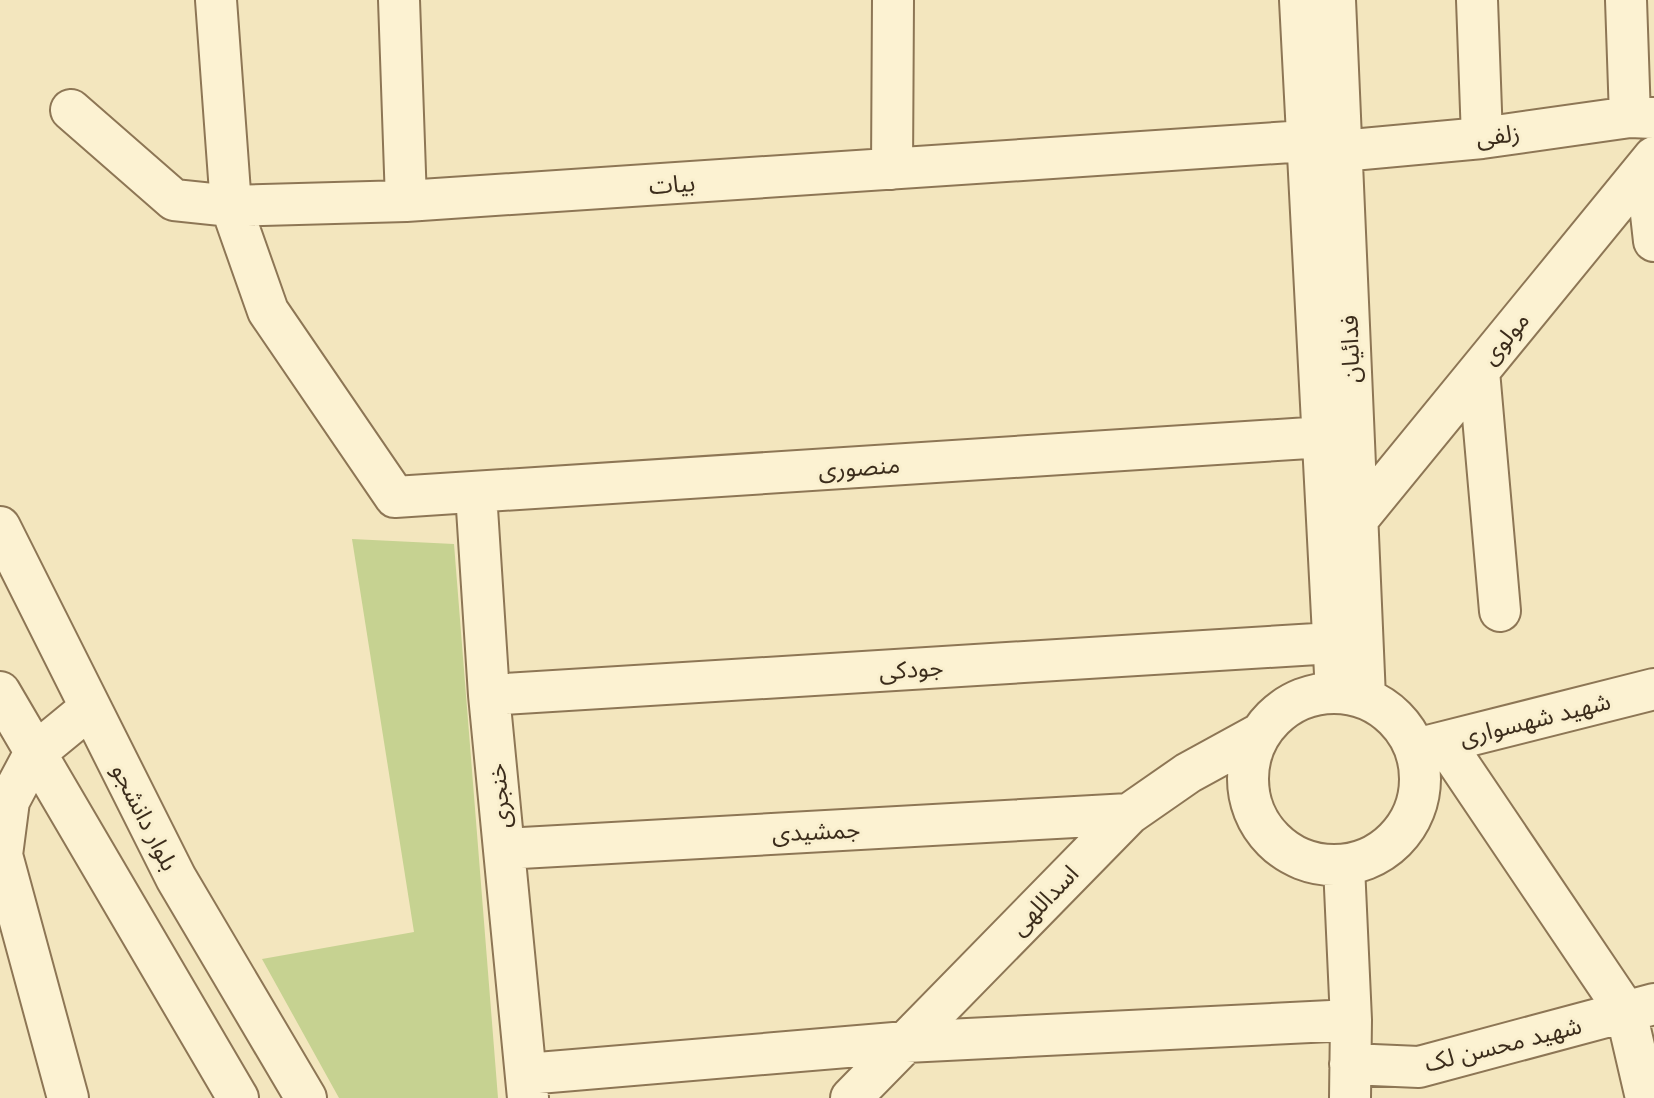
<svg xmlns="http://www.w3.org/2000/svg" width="1654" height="1098" font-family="Lora,'Noto Sans Arabic',serif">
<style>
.green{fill:#c6d291}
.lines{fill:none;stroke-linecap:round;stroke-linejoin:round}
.minor-casing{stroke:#8d7655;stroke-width:44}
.minor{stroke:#fcf2d2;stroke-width:40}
.labels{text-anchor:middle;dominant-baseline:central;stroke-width:6;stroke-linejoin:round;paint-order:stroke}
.street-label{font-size:24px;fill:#3b2c1b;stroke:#f9efce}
</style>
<rect width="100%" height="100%" fill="#f3e6be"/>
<path class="green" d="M352 539 454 544 498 1098H339L262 959 414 932Z"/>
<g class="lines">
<g class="minor-casing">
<path id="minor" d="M216 0 231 206 268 311 395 497 1324 437
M399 0 406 201
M1300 0 1336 693
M1335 0 1365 698
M1477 0 1482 138
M1626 0 1630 117
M71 110 174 200 231 206 406 201 1306 141
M1341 151 1482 138 1630 117 1654 118
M892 169 893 0
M1646 169 1654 241
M1479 371 1500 611
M476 493 489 695 528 1098
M1357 520 1654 157
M0 527 176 878 306 1098
M0 692 238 1098
M1248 779a86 86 0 1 1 172 0a86 86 0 1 1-172 0Z
M489 695 1333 643
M1444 742 1626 1012 1646 1098
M1420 748 1654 689
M504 849 1129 814
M1344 866 1351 1020 1350 1098
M1350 1064 1419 1067 1654 1004
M526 1074 906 1042 1351 1020
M68 1098 2 855 9 801 34 754 90 708
M851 1098 1129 814 1188 773 1261 733"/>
</g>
<use href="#minor" class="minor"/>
</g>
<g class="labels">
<g class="street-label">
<text transform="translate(1498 135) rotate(-7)">زلفی</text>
<text transform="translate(672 184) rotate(-4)">بیات</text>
<text transform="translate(1505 338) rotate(-50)">مولوی</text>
<text transform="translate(1350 349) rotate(-92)">فدائیان</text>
<text transform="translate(859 467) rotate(-4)">منصوری</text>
<text transform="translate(911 669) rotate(-4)">جودکی</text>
<text transform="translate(1535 719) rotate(-14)">شهید شهسواری</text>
<text transform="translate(499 796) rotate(-95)">خنجری</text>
<text transform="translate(145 817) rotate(63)">بلوار دانشجو</text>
<text transform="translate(816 831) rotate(-3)">جمشیدی</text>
<text transform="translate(1044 900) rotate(-46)">اسداللهی</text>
<text transform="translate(1503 1044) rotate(-14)">شهید محسن لک</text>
</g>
</g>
</svg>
